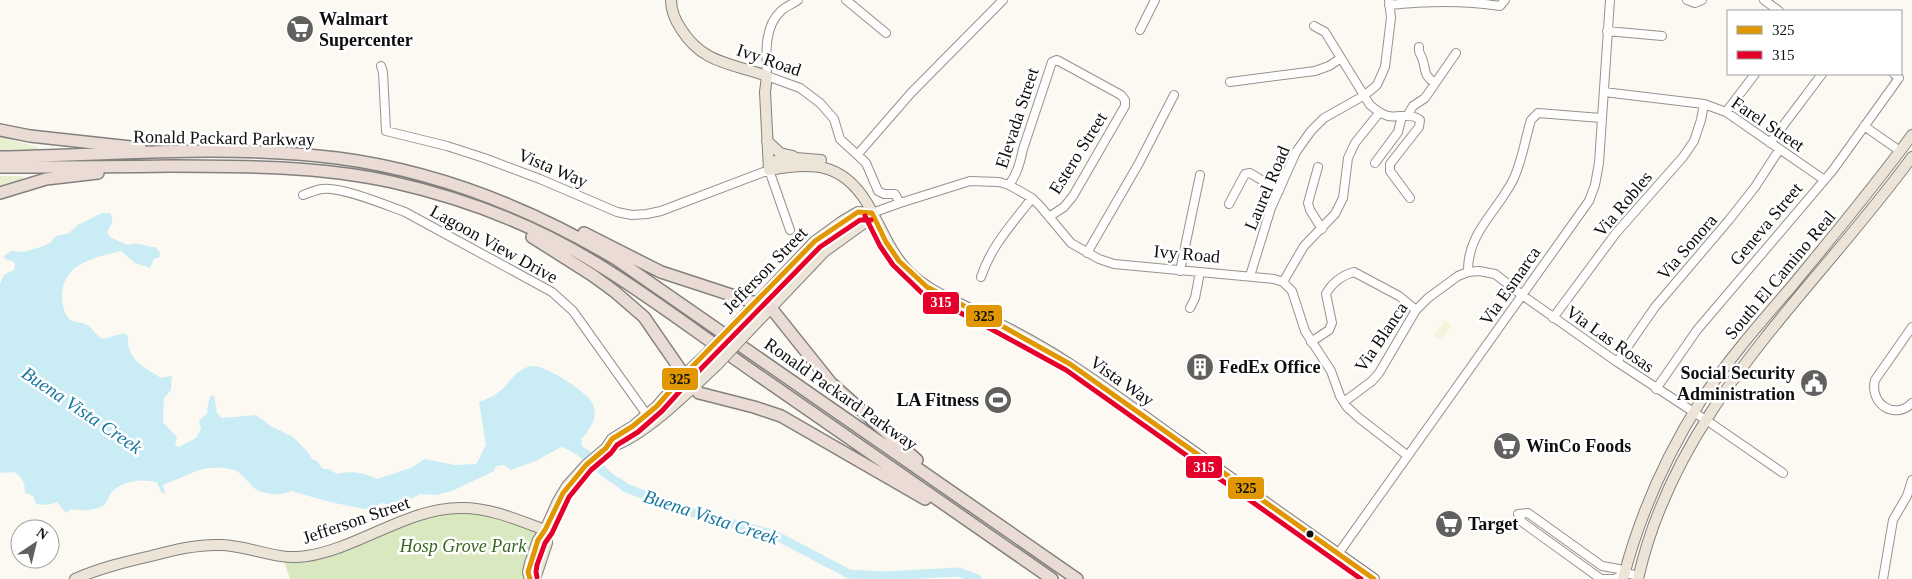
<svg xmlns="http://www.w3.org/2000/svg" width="1912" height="579" font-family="Georgia,serif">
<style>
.green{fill:#e9f0d2}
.forest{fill:#dae8c0}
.pitch{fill:#f2f4dc}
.water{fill:#caecf5}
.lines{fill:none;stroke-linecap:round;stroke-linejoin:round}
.river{stroke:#caecf5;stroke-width:9}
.minor-casing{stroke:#959391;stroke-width:10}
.major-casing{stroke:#82817e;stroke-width:12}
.highway-casing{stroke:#82817e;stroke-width:14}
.minor{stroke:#fffefd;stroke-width:8}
.major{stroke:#ede4d8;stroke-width:10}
.highway{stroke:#eadcd5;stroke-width:11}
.major-bridge-casing{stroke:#82817e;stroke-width:12;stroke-linecap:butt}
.major-bridge{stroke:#ede4d8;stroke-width:10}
.bus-1-casing{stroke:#fff;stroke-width:9}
.bus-2-casing{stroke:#fff;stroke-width:9}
.bus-1{stroke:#e09701;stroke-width:5}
.bus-2{stroke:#e4002b;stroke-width:5}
.bus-dot{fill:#0e0e0e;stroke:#fff;stroke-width:2}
.labels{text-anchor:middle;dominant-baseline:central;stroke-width:5;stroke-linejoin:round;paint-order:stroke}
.poi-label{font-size:18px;font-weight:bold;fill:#0e0e0e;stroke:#fff;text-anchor:start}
.street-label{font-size:18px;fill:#0e0e0e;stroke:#fff}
.park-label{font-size:18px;font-style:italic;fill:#37661e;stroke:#fff}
.water-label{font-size:19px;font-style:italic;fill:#1678a0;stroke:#fff}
.line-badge{stroke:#fff;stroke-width:2}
.badge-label{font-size:14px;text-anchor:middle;font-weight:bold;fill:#fff}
.pale-badge-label{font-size:14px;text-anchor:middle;font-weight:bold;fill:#111}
</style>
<rect width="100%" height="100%" fill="#fcf8f2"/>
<path class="green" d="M0 137 38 147V150L0 151Z
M0 176H22L23 178 22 181 0 190Z"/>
<path class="forest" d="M449 511 489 514 542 532 530 579H290L284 561 307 560 426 516Z"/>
<path class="pitch" d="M1445 320 1452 325 1441 340 1434 336Z"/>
<path class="water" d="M102 213H110C115 222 111 224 107 232L110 237 127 245C143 241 143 248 156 247L160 253V257L154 259 150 268 135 263 121 251C95 258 63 262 62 296 62 302 64 313 68 318 73 324 83 321 89 326 94 330 96 336 103 339L124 333 127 335C129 340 127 346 130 351 134 363 151 371 161 378L172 376 171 390 164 398 163 422 177 437 175 445 179 447 196 438 201 429 199 420 207 414 208 404 210 397 214 395 217 413 222 418 256 415 269 425 293 437 307 451 312 459 317 461 323 469H329L337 474C350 470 365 473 377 479L411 468 425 459 455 465 476 464C481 458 481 452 486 445L479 402C486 399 493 397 499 392 510 383 516 368 532 366 544 364 585 391 591 401 600 415 591 429 581 439L582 446 601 459 603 464 608 470 626 484V488C599 483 586 454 561 447L536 461 511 470 504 465 496 466 494 471 452 491 436 495 420 494 402 504 390 506 383 503 365 509 330 502 291 491C281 496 264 495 254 488 247 482 243 473 234 470 210 464 198 470 178 479 173 481 168 482 163 485L165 493H162L157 483C143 478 124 481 113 491 109 494 108 501 105 504 98 511 79 511 71 509L66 513 57 502 47 505 36 504 33 496 25 493C25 483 23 479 15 472L2 473 0 471V284L4 275 14 270 15 266 14 262 5 259 4 256 11 251 24 252 41 247 50 243 56 236 69 233 78 225Z"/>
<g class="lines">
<path class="river" d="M618 482 626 488 690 512 775 535 849 574 886 576 959 572 977 579"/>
<g class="minor-casing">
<path id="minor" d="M798 0C793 4 786 6 781 11 764 26 766 54 767 76L800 88 820 103 834 119 840 139 866 163 878 191 884 194H895L900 203
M846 0 886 33
M1687 0 1695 3 1702 0
M1764 0 1779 11
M1389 5C1427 1 1462 0 1500 6L1505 0
M1314 26 1325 32 1370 105C1376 110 1381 114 1388 116 1399 118 1410 112 1420 120L1419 127 1390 164V171L1410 198
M1140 30 1155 0
M1607 31 1662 36
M1419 47C1418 52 1420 53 1422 58 1427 71 1422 74 1435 83
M381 66 383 72 386 131 447 146 484 158 540 179 617 212 632 215 647 214 661 211 769 170 790 230
M1230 82 1315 71 1329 66 1341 58
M1604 92 1704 104 1726 112 1823 179
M1726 112 1755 74
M1407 116 1413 106 1425 98 1456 53
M1864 126 1900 151
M1770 143 1822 74
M858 154 911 93 1003 0
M1375 163 1398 132 1402 116
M1318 167 1308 203 1310 210 1322 229
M1009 185C1017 174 1020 163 1023 149L1052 62 1057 60 1121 95 1125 100V106L1073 196 1064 207 1049 217
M303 195C309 193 315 190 322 189 340 186 386 205 405 212L552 292 573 311 647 415
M1229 204 1245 174 1250 173 1279 191
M872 213 900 203 970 181 999 182 1009 185 1032 198 1040 206 1071 243 1099 259 1114 264 1274 279 1283 282 1292 291 1305 331 1331 371 1340 396 1347 407 1359 418 1408 456
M1087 253 1139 163 1174 95
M1180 271 1200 175
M1468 272C1467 233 1497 212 1513 180 1522 162 1525 139 1531 120L1538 113 1601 118
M1250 276 1271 208 1296 152 1311 131 1324 118 1365 95 1377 85 1385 67 1391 18 1389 0
M981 277C991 246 1013 223 1032 198
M1283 282 1304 246 1335 214 1343 198 1348 158 1355 143 1379 113
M1190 308 1195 298 1200 272
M1553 318 1616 233 1683 157 1694 141 1701 120 1704 104
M1912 327 1875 380C1869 403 1894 421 1912 403
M1311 342 1329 330 1332 323 1326 294C1331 284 1342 275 1354 272L1399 296 1416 310
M1617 362 1655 307 1729 220 1755 187 1779 150
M1656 389 1697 330 1833 170 1899 78 1894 74
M1344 402 1372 381 1379 373 1416 310 1428 298 1458 276 1468 272 1479 271 1495 274 1522 295 1617 362 1712 424 1783 473
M1338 554 1589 201 1595 185 1599 163 1610 0
M1625 573 1615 579H1601L1522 522 1518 514 1528 513 1602 566 1619 569 1625 573 1639 576
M1883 579 1893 520 1907 496 1912 480"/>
</g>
<g class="major-casing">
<path id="major" d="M671 0C671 11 675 20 681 29 703 64 731 63 767 76L765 92 769 170
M767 141 780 153 793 156
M769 170C812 162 842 162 867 203 881 226 889 251 908 271 929 292 956 301 982 315 1012 330 1043 346 1071 365 1108 389 1144 416 1179 441 1244 487 1309 533 1374 579
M769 170 776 161 796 158 821 160
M736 324 815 241 841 222 858 212 872 213
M746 334 824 252 863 224 872 213
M606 448C641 441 691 389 718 364
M75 579C100 568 125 562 151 556 174 550 197 544 222 545 251 546 276 561 307 556 359 548 409 507 462 508 491 508 518 520 545 530
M530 579 528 572 530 563 538 540 545 530 558 501 567 486 586 465 606 448 612 439 633 426 657 406 684 375 707 353
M535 579 547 543 545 530
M1623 579C1639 517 1666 456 1700 402 1727 361 1760 323 1792 286 1833 236 1874 187 1912 135
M1638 579C1676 407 1812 294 1912 157"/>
</g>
<g class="highway-casing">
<path id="highway" d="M0 130 30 136 140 148
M0 157C112 155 225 144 337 158 437 171 530 208 616 259L1077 579
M0 167C57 167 114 167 170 166 245 166 319 166 392 182 463 198 532 224 594 262 650 296 703 337 758 375 856 443 954 511 1052 579
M0 193 46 179 98 173
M584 233 661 272 771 308 831 383 917 460
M532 237 592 275 614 291 644 317 682 372 699 393 754 407 781 416 925 499"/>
</g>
<use href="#minor" class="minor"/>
<use href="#major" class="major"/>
<use href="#highway" class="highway"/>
<g class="major-bridge-casing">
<path id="major-bridge" d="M707 353 736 324
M718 364 746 334"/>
</g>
<use href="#major-bridge" class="major-bridge"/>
<g class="bus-1-casing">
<path id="bus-1" d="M872 213 886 242 899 261 927 287 984 316 1070 364 1374 579
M530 579 528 572 538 540 545 530 563 493 586 465 606 448 612 439 633 426 657 406 684 375 815 241 858 212 872 213"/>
</g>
<g class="bus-2-casing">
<path id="bus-2" d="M865 216 880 246 893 265 922 293 980 323 1066 370 1361 579
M537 577 536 572 537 565 545 543 552 533 569 497 591 470 611 453 617 445 638 432 662 411 690 380 820 247 860 220H871"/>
</g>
<use href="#bus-1" class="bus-1"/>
<use href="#bus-2" class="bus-2"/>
</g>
<defs>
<g id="supermarket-disc" transform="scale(1.4375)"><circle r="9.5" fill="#61605e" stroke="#fff"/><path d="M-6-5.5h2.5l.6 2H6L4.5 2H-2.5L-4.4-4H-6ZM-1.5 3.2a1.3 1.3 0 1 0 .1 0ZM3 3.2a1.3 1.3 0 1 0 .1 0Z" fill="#fff"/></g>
<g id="building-disc" transform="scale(1.4375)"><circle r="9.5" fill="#61605e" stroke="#fff"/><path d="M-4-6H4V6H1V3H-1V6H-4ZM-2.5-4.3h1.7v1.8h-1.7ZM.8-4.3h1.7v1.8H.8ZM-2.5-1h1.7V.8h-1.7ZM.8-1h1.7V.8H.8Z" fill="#fff"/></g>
<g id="civic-disc" transform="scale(1.4375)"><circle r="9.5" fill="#61605e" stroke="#fff"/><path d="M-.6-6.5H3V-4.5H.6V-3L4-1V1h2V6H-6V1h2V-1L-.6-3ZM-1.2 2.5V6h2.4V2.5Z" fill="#fff"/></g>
<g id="stadium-disc" transform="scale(1.4375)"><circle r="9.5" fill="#61605e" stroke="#fff"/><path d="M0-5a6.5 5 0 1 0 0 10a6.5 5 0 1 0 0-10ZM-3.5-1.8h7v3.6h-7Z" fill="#fff"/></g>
</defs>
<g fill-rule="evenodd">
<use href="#supermarket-disc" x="300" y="29"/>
<use href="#building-disc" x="1200" y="367"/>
<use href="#civic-disc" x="1814" y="383"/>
<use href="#stadium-disc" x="998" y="400"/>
<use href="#supermarket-disc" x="1507" y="446"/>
<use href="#supermarket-disc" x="1449" y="524"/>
</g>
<circle class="bus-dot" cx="1310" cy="534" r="4.5"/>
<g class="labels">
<g class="poi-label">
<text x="319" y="19">Walmart<tspan x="319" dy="21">Supercenter</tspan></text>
<text x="1219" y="367">FedEx Office</text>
<text x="1795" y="373" text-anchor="end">Social Security<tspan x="1795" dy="21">Administration</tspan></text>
<text x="979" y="400" text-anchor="end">LA Fitness</text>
<text x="1526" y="446">WinCo Foods</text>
<text x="1468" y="524">Target</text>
</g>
<g class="street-label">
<text transform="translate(769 60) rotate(19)">Ivy Road</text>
<text transform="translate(1017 118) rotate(-72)">Elevada Street</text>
<text transform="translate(1768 124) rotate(34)">Farel Street</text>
<text transform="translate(224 138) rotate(1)">Ronald Packard Parkway</text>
<text transform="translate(1078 153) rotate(-58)">Estero Street</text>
<text transform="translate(553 168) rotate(23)">Vista Way</text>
<text transform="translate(1267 188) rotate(-67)">Laurel Road</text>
<text transform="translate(1623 204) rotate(-50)">Via Robles</text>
<text transform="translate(1766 224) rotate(-50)">Geneva Street</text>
<text transform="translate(494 244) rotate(29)">Lagoon View Drive</text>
<text transform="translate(1687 247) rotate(-49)">Via Sonora</text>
<text transform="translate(1187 254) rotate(5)">Ivy Road</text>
<text transform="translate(765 270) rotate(-46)">Jefferson Street</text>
<text transform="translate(1780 275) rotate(-50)">South El Camino Real</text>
<text transform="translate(1510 286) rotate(-55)">Via Esmarca</text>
<text transform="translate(1381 337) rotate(-56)">Via Blanca</text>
<text transform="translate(1610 339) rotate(35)">Via Las Rosas</text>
<text transform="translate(1122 381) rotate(35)">Vista Way</text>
<text transform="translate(841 394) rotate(35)">Ronald Packard Parkway</text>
<text transform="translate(356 520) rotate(-19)">Jefferson Street</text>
</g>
<g class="park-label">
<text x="463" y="546">Hosp Grove Park</text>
</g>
<g class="water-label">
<text transform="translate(82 410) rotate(34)">Buena Vista Creek</text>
<text transform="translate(711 517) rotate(18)">Buena Vista Creek</text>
</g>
</g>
<g class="line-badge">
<rect x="922" y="291" width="38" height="24" rx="5" fill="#e4002b"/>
<rect x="965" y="304" width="38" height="24" rx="5" fill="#e09701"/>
<rect x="661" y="367" width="38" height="24" rx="5" fill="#e09701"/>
<rect x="1185" y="455" width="38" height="24" rx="5" fill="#e4002b"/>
<rect x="1227" y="476" width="38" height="24" rx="5" fill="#e09701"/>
</g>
<g class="badge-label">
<text x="941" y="307">315</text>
<text x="1204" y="472">315</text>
</g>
<g class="pale-badge-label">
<text x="984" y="321">325</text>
<text x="680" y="384">325</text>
<text x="1246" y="493">325</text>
</g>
<rect x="1727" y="10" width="175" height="65" fill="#ffffff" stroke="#9f9f9f"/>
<rect x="1737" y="26" width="25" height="8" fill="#e09701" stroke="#9f9f9f"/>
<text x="1772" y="35" font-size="15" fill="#0e0e0e">325</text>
<rect x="1737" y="51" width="25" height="8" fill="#e4002b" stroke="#9f9f9f"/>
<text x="1772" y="60" font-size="15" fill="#0e0e0e">315</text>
<g transform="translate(35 544) rotate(35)"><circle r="24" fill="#ffffff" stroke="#9f9f9f"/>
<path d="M0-4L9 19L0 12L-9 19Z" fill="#61605e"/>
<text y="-8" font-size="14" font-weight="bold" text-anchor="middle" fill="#0e0e0e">N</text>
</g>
</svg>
